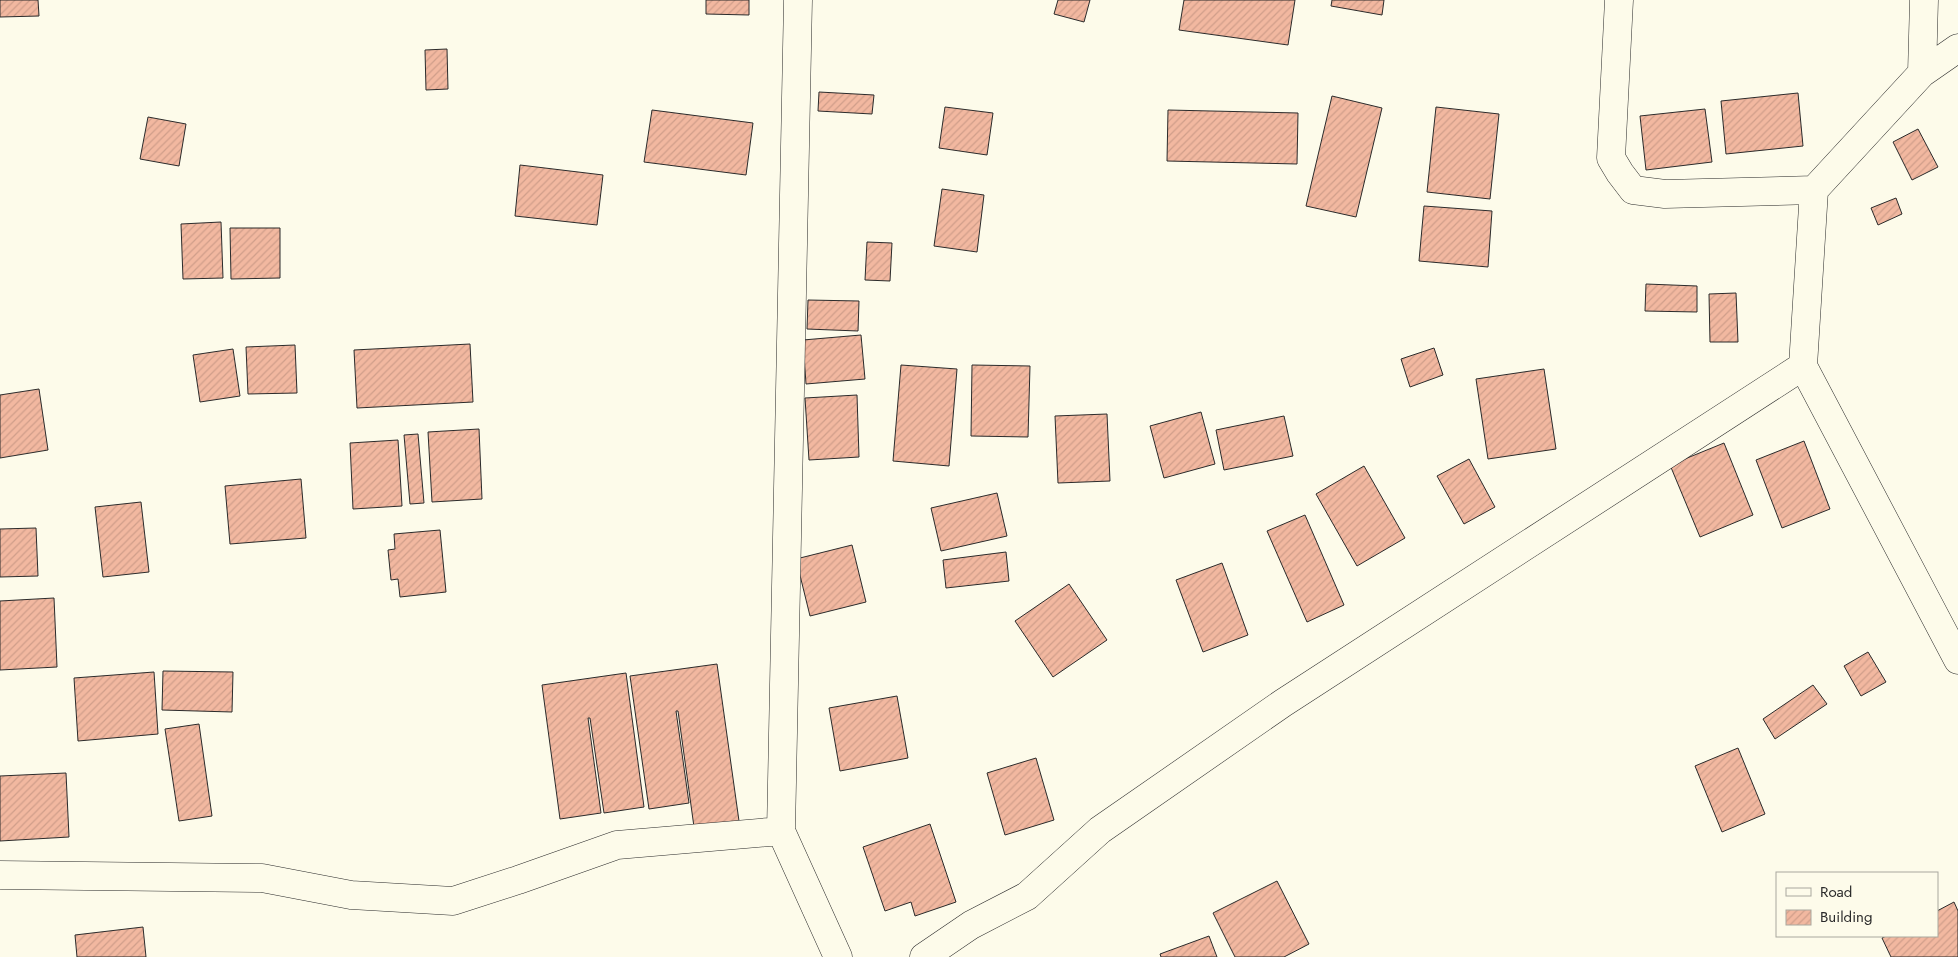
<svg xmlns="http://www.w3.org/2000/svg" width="1958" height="957" font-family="Jost,sans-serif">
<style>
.building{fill:url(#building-hatch);stroke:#2b2b2b}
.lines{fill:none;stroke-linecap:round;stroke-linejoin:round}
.street-casing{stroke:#2b2b2b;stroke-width:29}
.street{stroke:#fdfbea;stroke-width:28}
</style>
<defs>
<pattern id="building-hatch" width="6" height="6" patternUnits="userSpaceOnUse" patternTransform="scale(1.25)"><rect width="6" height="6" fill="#f2b8a0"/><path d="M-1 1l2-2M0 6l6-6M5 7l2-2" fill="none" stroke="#d09e8a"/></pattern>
</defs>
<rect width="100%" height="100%" fill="#fdfbea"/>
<path class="building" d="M0 0H38L39 16 0 17Z
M706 0H749V15L706 14Z
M1058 0H1090L1084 22 1054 14Z
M1184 0H1295L1288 45 1179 30Z
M1332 0H1384L1382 15 1331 6Z
M447 49 448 89 426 90 425 50Z
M819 92 874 95 872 114 818 111Z
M1798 93 1803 146 1726 154 1721 101Z
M1332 96 1382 108 1356 217 1306 206Z
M945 107 993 113 987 155 939 148Z
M1436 107 1499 114 1490 199 1427 192Z
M1705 109 1712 162 1646 170 1640 116Z
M652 110 753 123 746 175 644 162Z
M1168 110 1298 113 1297 164 1167 161Z
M148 117 186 124 179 166 140 159Z
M1918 129 1938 167 1912 180 1893 142Z
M520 165 603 175 597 225 515 216Z
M942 189 984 195 977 252 934 246Z
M1896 198 1902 214 1878 225 1871 208Z
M1424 206 1492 211 1488 267 1419 261Z
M221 222 223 278 183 279 181 224Z
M230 228H280V278L231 279Z
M867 242 892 243 890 281 865 280Z
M1646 284 1697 286V312L1645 311Z
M1736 293 1738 342H1710L1709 294Z
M808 300 859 301 858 331 807 329Z
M861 335 865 379 806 384 803 340Z
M470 344 473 402 357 408 354 350Z
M295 345 297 393 248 394 246 347Z
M1434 348 1443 375 1410 387 1401 359Z
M233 349 240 396 200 402 193 355Z
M901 365 957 369 949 466 893 461Z
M972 365 1030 366 1028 437 971 436Z
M1544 369 1556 449 1488 459 1476 379Z
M39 389 48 450 0 458V395Z
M857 395 859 457 809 460 805 398Z
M1201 412 1215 464 1164 478 1150 426Z
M1107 414 1110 481 1058 483 1055 416Z
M1284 416 1293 456 1224 470 1216 430Z
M479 429 482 499 432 502 428 432Z
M418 434 424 503 410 504 404 435Z
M398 440 402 506 353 509 350 443Z
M1804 441 1830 509 1782 528 1756 460Z
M1724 443 1753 515 1700 537 1670 465Z
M1469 459 1495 507 1464 524 1437 476Z
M1364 466 1405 538 1357 566 1316 494Z
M301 479 306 538 230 544 225 486Z
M997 493 1007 536 941 551 931 508Z
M141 502 149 572 103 577 95 507Z
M1305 515 1344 605 1307 622 1267 531Z
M36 528 38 576 0 577V529Z
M440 530 446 592 400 597 398 579 391 580 388 550 395 549 394 534Z
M852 545 866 602 810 616 796 559Z
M1006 552 1009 581 946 588 943 560Z
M1222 563 1248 635 1203 652 1176 580Z
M1069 584 1107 640 1053 677 1015 621Z
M54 598 57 667 0 670V601Z
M1868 652 1886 682 1861 696 1844 666Z
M717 664 739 821 694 827 678 711H676L689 803 649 809 630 676Z
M163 671 233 672 232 712 162 710Z
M154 672 158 734 78 741 74 678Z
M626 673 644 807 604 813 590 718H588L601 813 560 819 542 685Z
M1813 685 1827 704 1775 739 1763 719Z
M897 696 908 758 840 771 829 708Z
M199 724 212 816 179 821 165 729Z
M1738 748 1765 814 1722 832 1695 766Z
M1036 758 1054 820 1005 835 987 773Z
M66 773 69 837 0 841V776Z
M930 824 956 902 915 916 911 902 885 911 863 847Z
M1277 881 1309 944 1284 957H1235L1213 913Z
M1954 902 1958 911V957H1891L1882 938 1886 936H1937V911Z
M143 927 146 957H77L75 935Z
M1209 936 1217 957H1161L1160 954Z"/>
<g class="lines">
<g class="street-casing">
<path id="street" d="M798 0 781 831 838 957
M1619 0 1611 158 1620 173 1633 190 1665 194 1814 190
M1922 73 1924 0
M1803 366 1958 660
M0 875 262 878 351 895 453 901 518 880 617 845 781 831
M924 957 971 925 1027 896 1100 830 1283 703 1803 366 1814 190 1922 73 1958 48"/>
</g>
<use href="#street" class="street"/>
</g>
<rect x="1776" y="872" width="162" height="65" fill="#fdfbea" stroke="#a9a89e"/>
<rect x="1786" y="888" width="25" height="8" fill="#fdfbea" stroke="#a9a89e"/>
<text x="1820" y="897" font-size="15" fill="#2b2b2b">Road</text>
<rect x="1786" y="910" width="25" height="15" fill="url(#building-hatch)" stroke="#a9a89e"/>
<text x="1820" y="922" font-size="15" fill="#2b2b2b">Building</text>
</svg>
